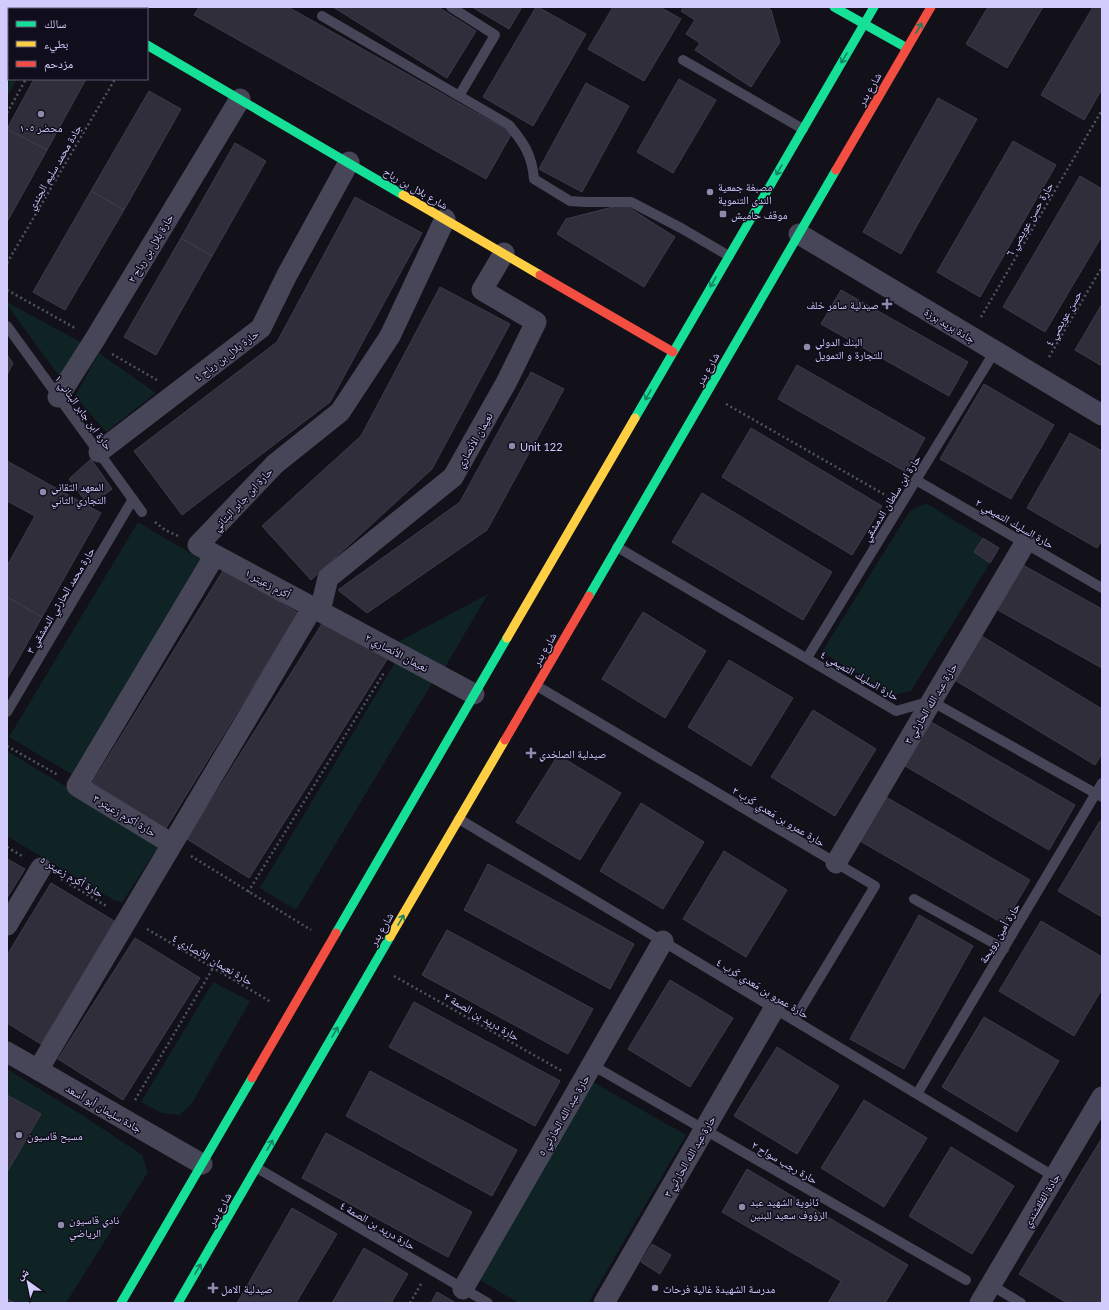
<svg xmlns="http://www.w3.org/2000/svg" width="1109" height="1310" font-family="Lato,'Noto Naskh Arabic',sans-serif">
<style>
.green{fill:#102324}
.building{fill:#302e3b;stroke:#3e3b4c}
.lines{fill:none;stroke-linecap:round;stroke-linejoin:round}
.path{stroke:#4a5763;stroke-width:2.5;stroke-dasharray:2 3;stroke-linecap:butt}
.lane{stroke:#474659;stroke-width:10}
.street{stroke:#474659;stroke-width:21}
.fast{stroke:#16e098;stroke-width:9}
.slow{stroke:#ffcf43;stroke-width:9}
.jam{stroke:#f24e42;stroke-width:9}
.oneway{stroke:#138160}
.poi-dot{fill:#8f8aac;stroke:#100d1c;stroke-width:1.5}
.labels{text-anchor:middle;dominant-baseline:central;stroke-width:3;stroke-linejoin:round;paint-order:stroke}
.street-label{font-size:11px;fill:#d2ccfc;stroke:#100d1c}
.poi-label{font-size:11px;fill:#d2ccfc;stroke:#100d1c;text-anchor:start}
</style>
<rect width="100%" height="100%" fill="#121018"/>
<path class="green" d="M9 40V79H17L7 97V41Z
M7 302 84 344 62 380 7 305Z
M99 353 156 393 106 432 75 396Z
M926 503 983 538 974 552 990 563 911 691 893 695 822 652 909 512Z
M138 522 202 560 73 775 9 737Z
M488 594 444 669 398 642Z
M396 661 432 683 296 910 260 888Z
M7 751 151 838 158 847 122 903 112 899 7 836Z
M213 982 250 1001 191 1105 179 1115 162 1113 141 1102Z
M7 1069 82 1115 142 1155 148 1172 66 1303H15L7 1299Z
M593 1082 686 1135 588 1303H519L478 1279Z"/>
<path class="building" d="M199 7H288L512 133 486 179 194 15Z
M333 7H438L476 31 447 78Z
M472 7H522L509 29Z
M536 7H538L586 34 533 126 483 97Z
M613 7H660L681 19 644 81 588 49Z
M684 7H766L771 10 780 42 751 87 695 50 700 43 686 34 695 20 681 11Z
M988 7H1043L1007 68 966 44Z
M1093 7H1102V89L1084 120 1041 95Z
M34 79H86L47 150 7 129Z
M679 79 716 100 673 173 637 152Z
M586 83 629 106 582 192 539 169Z
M149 91 181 109 124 210 91 191Z
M938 98 977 119 901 254 863 232Z
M7 129 47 150 7 222Z
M1013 141 1056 165 980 297 937 272Z
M235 143 266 161 212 256 181 238Z
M1080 176 1102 189V236L1045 332 1003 307Z
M91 191 124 210 65 310 33 292Z
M355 197 422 233 330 402 182 515 134 451 277 342Z
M617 206 628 207 675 237 644 287 557 234 566 219Z
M181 238 212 256 156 355 124 337Z
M440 287 510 324 432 469 311 580 262 526 361 436Z
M841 290 968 362 949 396 821 324Z
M1102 304V366L1075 350Z
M7 355 13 363 7 375Z
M797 365 925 438 906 472 778 399Z
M531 372 564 389 487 530 367 613 338 590 460 502Z
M984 384 1054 425 1011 499 940 459Z
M751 428 882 506 852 555 722 477Z
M1070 433 1102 451V540L1097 548 1027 508Z
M91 459 112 489 89 506 69 479Z
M7 461 101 513 42 617 7 597V566L35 516 7 501Z
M702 493 832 572 803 620 672 542Z
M983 538 999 548 990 563 974 552Z
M1021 564 1102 609V668L996 609Z
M224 569 298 613 163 833 89 788Z
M7 597 42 617 7 679Z
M643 612 706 651 665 718 602 679Z
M325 619 388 658 249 878 187 839Z
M980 635 1102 709V754L1095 765 953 679Z
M729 660 793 698 751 766 688 727Z
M813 710 876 749 835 816 771 777Z
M931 722 1075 805 1049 850 905 766Z
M558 755 621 793 580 860 516 822Z
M886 797 1030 880 1004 924 860 841Z
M641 803 704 842 663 909 600 871Z
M1100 821 1102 822V917L1058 891Z
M724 851 787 890 746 957 683 919Z
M7 859 25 869 7 898Z
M488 864 634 944 610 989 464 910Z
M51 883 116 922 41 1044 7 1023V955Z
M919 915 973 946 904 1069 850 1039Z
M1041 921 1102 957V989L1074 1036 999 991Z
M447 930 593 1009 568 1054 422 975Z
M135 938 200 978 123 1100 58 1059Z
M670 980 733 1018 690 1087 628 1049Z
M414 1002 560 1081 535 1126 389 1047Z
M984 1017 1059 1061 1017 1132 942 1087Z
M777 1047 839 1086 797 1154 734 1116Z
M370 1071 517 1150 492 1196 346 1116Z
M7 1095 41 1114 7 1172Z
M864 1100 927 1138 884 1207 821 1168Z
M326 1133 472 1212 448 1257 302 1178Z
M1102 1138V1303H1067L1019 1274Z
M951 1147 1014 1186 972 1254 909 1216Z
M747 1169 908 1265 885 1303H828L841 1281 722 1212Z
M292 1208 337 1234 296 1303H237Z
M652 1244 671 1255 660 1274 641 1262Z
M364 1248 408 1274 391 1303H332Z
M437 1292 456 1303H431Z
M7 1299 15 1303H7Z"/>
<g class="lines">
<path class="path" d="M7 113 26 79
M7 263 115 79
M7 290 75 328
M981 317 1102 110
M112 354 157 380
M1049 357 1102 267
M726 404 887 496
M155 522 165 530 178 536
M7 746 58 775
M7 847 22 856
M191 856 311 930
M61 879 108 907
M248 892 385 671
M147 929 271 1002
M394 976 562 1071
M135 1100 213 968
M410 1303 421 1284"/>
<path class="lane" d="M451 7 495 35 459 96
M322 16 509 125C524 143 532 155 534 179L570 201 585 202H631L681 228 729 256
M683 60 803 129
M7 326 142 512
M916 480 1102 588
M617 547 896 711 931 701 1102 797
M807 658 995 351
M537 686 875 886 794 1020
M7 712 133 499
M459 819 1055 1177
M914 899 1004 949
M592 1065 966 1280
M917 1094 1102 783
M257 1168 488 1303
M991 1285 1021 1303"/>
<path class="street" d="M799 234 1102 415
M58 397 95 339 240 99
M99 452 261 328 287 275 349 162
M215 555 474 694
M320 611 328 578 453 477 506 383 536 322 482 290 504 253
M172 844 77 786 215 555 198 545 275 464 340 412 390 336 445 219
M836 863 1025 543
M7 925 41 868
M7 1052 202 1164
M38 1070 313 607
M463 1289 663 941
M604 1303 774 1009
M980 1303 1102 1097"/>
<path class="fast" d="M834 7 907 48
M20 9 22 7
M7 22 9 20
M147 45 403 195
M635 418 874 7
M589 596 836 170
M336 933 507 638
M121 1303 252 1078
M178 1303 390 937"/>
<path class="slow" d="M82 7 86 9
M403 195 540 275
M507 638 635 418
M390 937 505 740"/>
<path class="jam" d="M836 170 931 7
M540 275 673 352
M505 740 589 596
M252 1078 336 933"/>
</g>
<defs><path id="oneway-shaft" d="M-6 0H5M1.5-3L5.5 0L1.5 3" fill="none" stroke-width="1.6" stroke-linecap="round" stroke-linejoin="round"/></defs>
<g class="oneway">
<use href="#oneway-shaft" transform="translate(919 28) rotate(-60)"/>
<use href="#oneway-shaft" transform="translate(844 58) rotate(120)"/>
<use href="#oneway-shaft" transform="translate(779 170) rotate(120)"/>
<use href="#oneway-shaft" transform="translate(713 282) rotate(120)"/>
<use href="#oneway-shaft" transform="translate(648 395) rotate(120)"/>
<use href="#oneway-shaft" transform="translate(401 920) rotate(-60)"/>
<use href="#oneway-shaft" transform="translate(335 1032) rotate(-60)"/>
<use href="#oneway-shaft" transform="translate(270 1145) rotate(-60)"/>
<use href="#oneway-shaft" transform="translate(198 1269) rotate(-60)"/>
</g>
<g class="poi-dot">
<circle cx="41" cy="114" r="4"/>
<circle cx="710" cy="192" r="4"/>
<rect x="719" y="210" width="8" height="8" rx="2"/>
<path d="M885 298h4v4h4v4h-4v4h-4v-4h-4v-4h4z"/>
<circle cx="807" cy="347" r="4"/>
<circle cx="512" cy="446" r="4"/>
<circle cx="43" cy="492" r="4"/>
<path d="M529 747h4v4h4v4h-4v4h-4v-4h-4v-4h4z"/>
<circle cx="19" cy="1135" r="4"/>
<circle cx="742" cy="1207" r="4"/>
<circle cx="61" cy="1225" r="4"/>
<path d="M211 1282h4v4h4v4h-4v4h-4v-4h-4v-4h4z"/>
<circle cx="655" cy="1288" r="4"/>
</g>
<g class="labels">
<g class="street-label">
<text transform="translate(869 89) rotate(-60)">شارع بدر</text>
<text transform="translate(54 167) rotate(-60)">جادة محمد سليم الجندي</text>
<text transform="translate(416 188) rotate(30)">شارع بلال بن رباح</text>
<text transform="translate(1029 219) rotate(-60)">حارة حسن عويصي ٦</text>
<text transform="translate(150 248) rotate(-59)">حارة بلال بن رباح ٢</text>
<text transform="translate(1063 318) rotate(-60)">حسن عويصي ٤</text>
<text transform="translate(950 325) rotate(31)">جادة بريد برزة</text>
<text transform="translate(226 355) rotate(-37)">حارة بلال بن رباح ٤</text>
<text transform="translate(707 369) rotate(-60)">شارع بدر</text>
<text transform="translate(84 412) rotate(54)">حارة ابن جابر البتاني ١</text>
<text transform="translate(474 440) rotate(-60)">نعيمان الأنصاري</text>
<text transform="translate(891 498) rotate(-58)">حارة ابن سلطان الدمشقي</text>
<text transform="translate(242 499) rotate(-47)">حارة ابن جابر البتاني</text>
<text transform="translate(1015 523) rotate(30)">حارة السليك التميمي ٢</text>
<text transform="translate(268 583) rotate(28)">أكرم زعيتر ١</text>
<text transform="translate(60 600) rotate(-59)">حارة محمد الحارثي الدمشقي ٣</text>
<text transform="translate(544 649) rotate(-60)">شارع بدر</text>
<text transform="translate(397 652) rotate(28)">نعيمان الأنصاري ٢</text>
<text transform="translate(860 675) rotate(30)">حارة السليك التميمي ٤</text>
<text transform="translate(930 703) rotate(-59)">حارة عبد الله الحارثي ٣</text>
<text transform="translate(125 815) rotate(31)">حارة أكرم زعيتر ٣</text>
<text transform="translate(779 816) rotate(31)">حارة عمرو بن مَعدي كَرب ٢</text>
<text transform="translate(72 876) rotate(30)">حارة أكرم زعيتر ٥</text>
<text transform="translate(381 929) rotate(-60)">شارع بدر</text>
<text transform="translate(999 933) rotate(-59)">حارة أمين رويحة</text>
<text transform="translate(213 959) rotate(30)">حارة نعيمان الأنصاري ٤</text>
<text transform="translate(763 988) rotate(31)">حارة عمرو بن مَعدي كَرب ٤</text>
<text transform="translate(482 1016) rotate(30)">حارة دريد بن الصمة ٢</text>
<text transform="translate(104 1108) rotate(30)">جادة سليمان أبو أسعد</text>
<text transform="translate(563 1115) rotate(-60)">حارة عبد الله الحارثي ٥</text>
<text transform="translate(689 1156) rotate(-60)">حارة عبد الله الحارثي ٣</text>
<text transform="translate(785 1162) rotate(30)">حارة رجب سواح ٢</text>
<text transform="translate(1041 1200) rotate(-59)">جادة القلقشندي</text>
<text transform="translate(219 1209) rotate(-60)">شارع بدر</text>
<text transform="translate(378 1225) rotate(30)">حارة دريد بن الصمة ٤</text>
</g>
<g class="poi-label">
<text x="41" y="127" text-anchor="middle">محضر ١٠٥</text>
<text x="718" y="186">مصبغة جمعية<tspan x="718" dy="13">الندى التنموية</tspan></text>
<text x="731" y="214">موقف حاميش</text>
<text x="879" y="304" text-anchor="end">صيدلية سامر خلف</text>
<text x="815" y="341">البنك الدولي<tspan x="815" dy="13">للتجارة و التمويل</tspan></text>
<text x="520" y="446">Unit 122</text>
<text x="51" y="486">المعهد التقاني<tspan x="51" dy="13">التجاري الثاني</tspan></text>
<text x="539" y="753">صيدلية الصلخدي</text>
<text x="27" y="1135">مسبح قاسيون</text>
<text x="750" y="1201">ثانوية الشهيد عبد<tspan x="750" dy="13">الرؤوف سعيد للبنين</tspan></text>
<text x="69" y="1219">نادي قاسيون<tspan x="69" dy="13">الرياضي</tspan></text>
<text x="221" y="1288">صيدلية الامل</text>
<text x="663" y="1288">مدرسة الشهيدة غالية فرحات</text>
</g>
</g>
<rect width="1109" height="1310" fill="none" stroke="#d2ccfc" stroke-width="16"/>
<rect x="8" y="8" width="140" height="72" fill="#100d1c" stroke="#5e5976"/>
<rect x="16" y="21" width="20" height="6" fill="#16e098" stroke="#5e5976"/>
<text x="44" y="28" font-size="12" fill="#d2ccfc">سالك</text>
<rect x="16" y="41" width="20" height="6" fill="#ffcf43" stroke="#5e5976"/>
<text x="44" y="48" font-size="12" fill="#d2ccfc">بطيء</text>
<rect x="16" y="61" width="20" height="6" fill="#f24e42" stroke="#5e5976"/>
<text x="44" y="68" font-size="12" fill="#d2ccfc">مزدحم</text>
<g transform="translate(28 1282) rotate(327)" stroke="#100d1c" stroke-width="3" paint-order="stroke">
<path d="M0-3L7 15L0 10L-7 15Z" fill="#d2ccfc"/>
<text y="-6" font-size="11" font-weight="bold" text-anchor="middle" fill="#d2ccfc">ش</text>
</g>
</svg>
